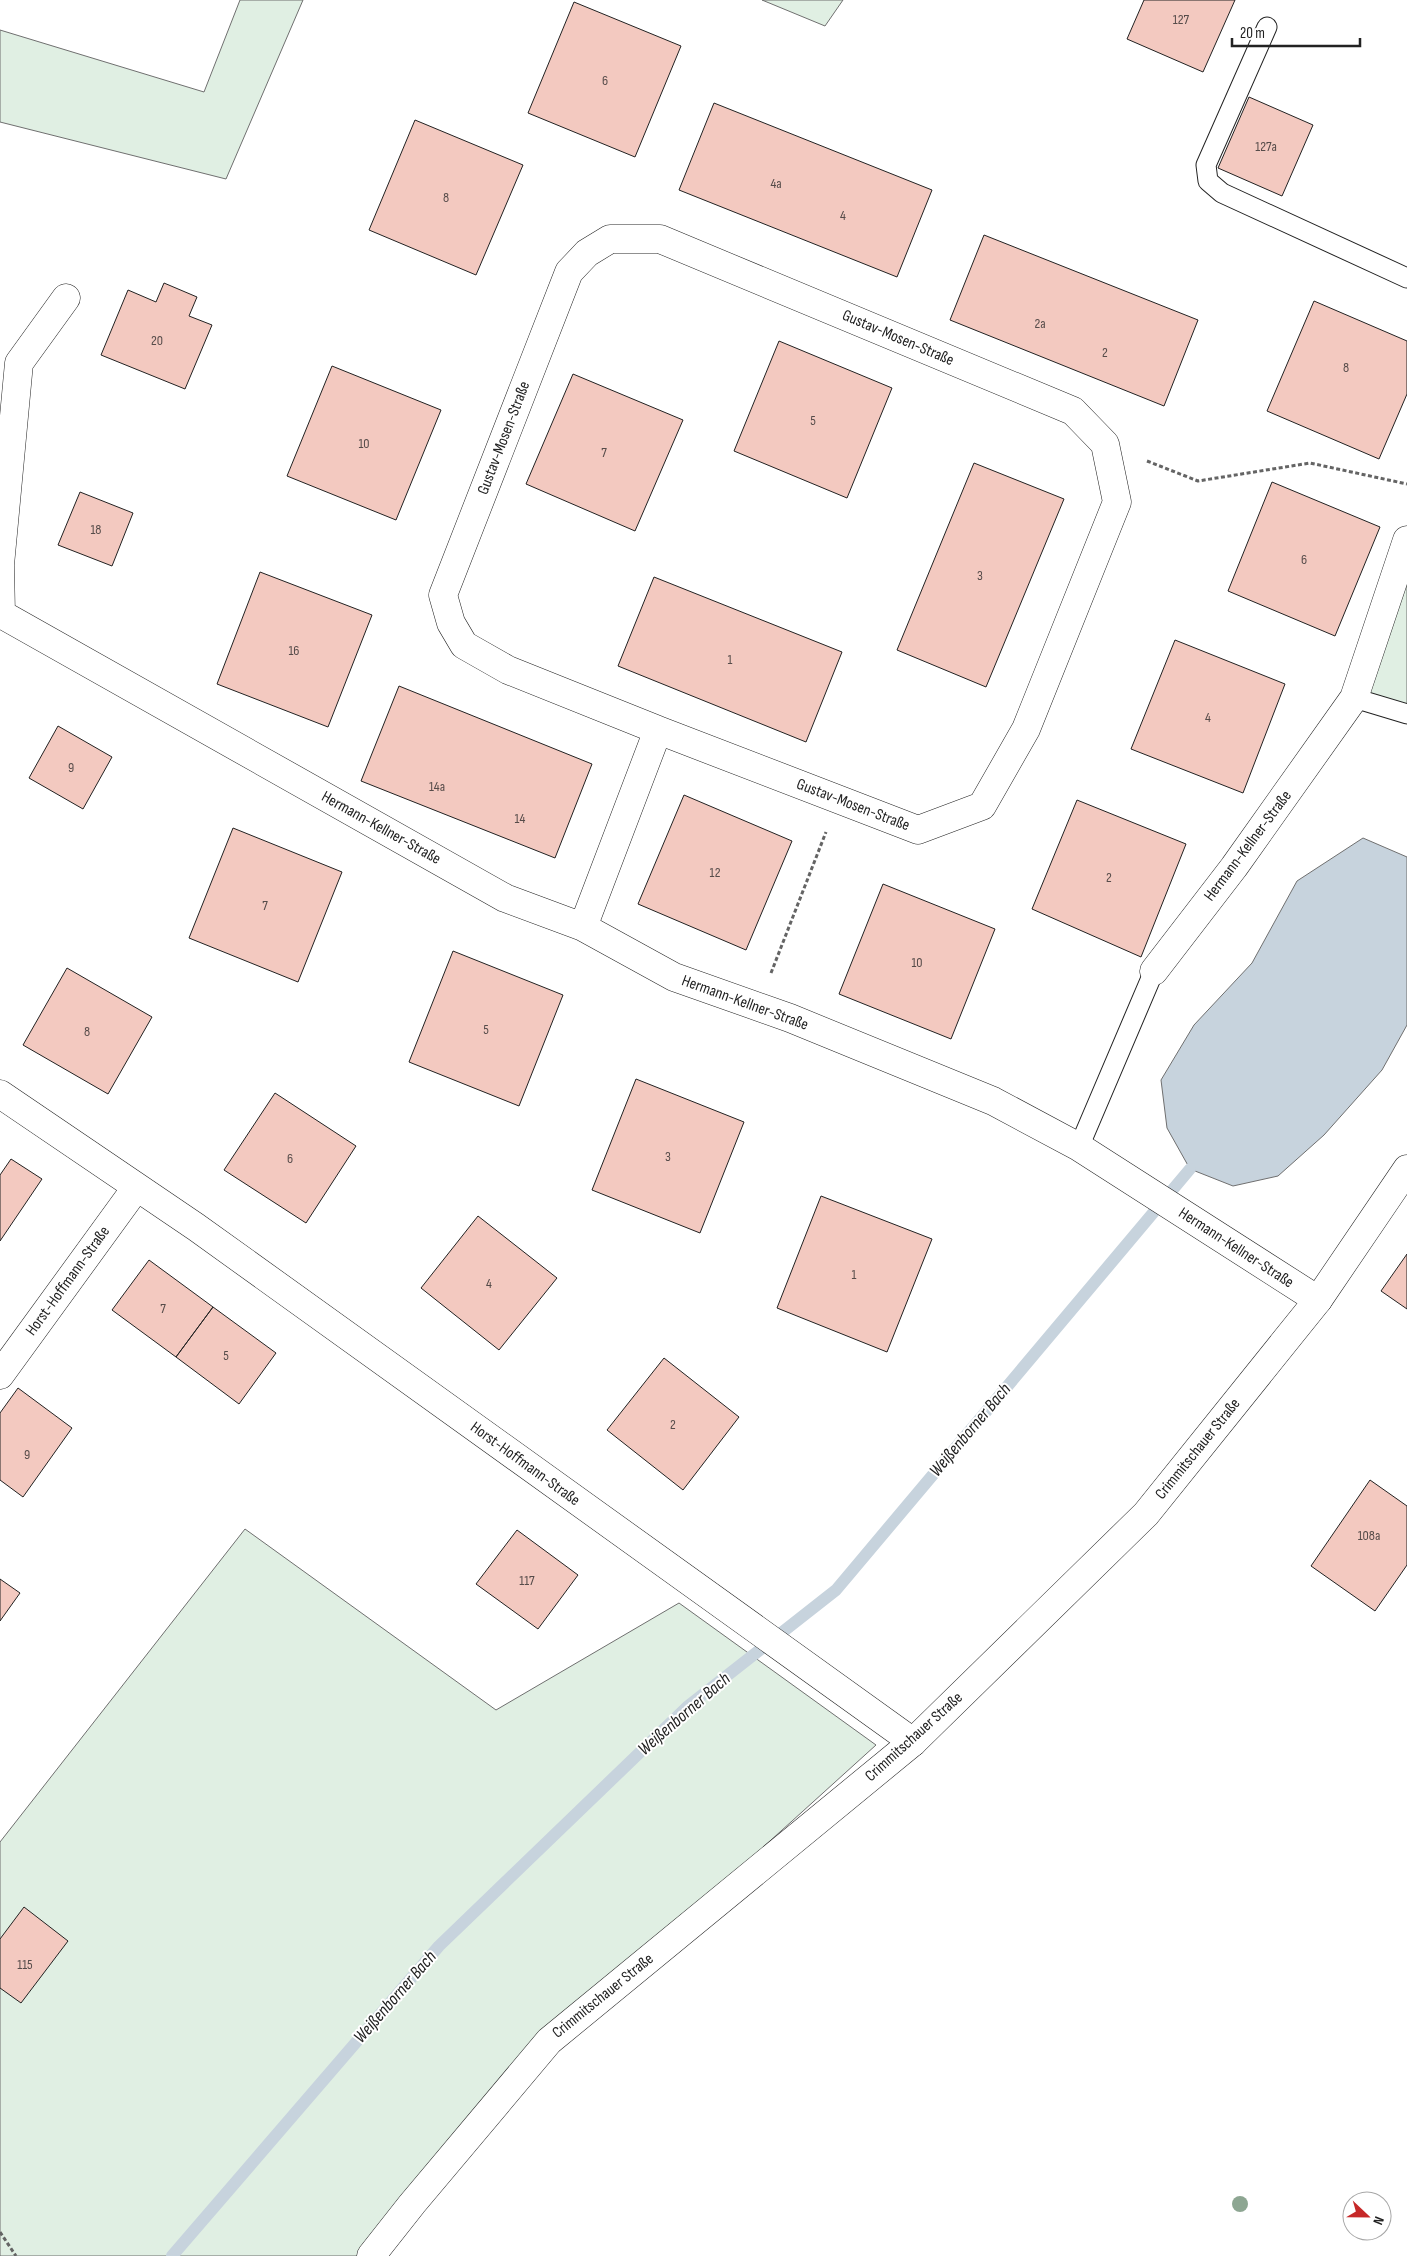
<svg xmlns="http://www.w3.org/2000/svg" width="1407" height="2256" font-family="'Sofia Sans Condensed',sans-serif">
<style>
.green{fill:#e0efe3;stroke:#6f6f6f}
.water{fill:#c7d3dd;stroke:#6f6f6f}
.lines{fill:none;stroke-linecap:round;stroke-linejoin:round}
.stream{stroke:#c7d3dd;stroke-width:12}
.building{fill:#f3c9c0;stroke:#222}
.lane-casing{stroke:#222;stroke-width:21}
.street-casing{stroke:#222;stroke-width:29}
.secondary-casing{stroke:#222;stroke-width:29}
.path{stroke:#646464;stroke-width:3;stroke-dasharray:4 2.5;stroke-linecap:butt}
.lane{stroke:#fff;stroke-width:19}
.street{stroke:#fff;stroke-width:28}
.secondary{stroke:#fff;stroke-width:28}
.tree{fill:#8da692}
.labels{text-anchor:middle;dominant-baseline:central;stroke-width:4;stroke-linejoin:round;paint-order:stroke}
.number-label{font-size:14px;fill:#564c4a}
.street-label{font-size:16px;fill:#222;stroke:#fff}
.water-label{font-size:18px;font-style:italic;fill:#222;stroke:#fff}
</style>
<rect width="100%" height="100%" fill="#fff"/>
<path class="green" d="M240 0H303L226 179 0 122V30L204 92Z
M762 0H843L825 26Z
M1407 558V704L1362 695Z
M245 1529 496 1710 679 1603 876 1745 549 2041 371 2256H0V1842Z"/>
<path class="water" d="M1363 838 1407 857V1025L1382 1070 1324 1135 1278 1176 1233 1186 1190 1169 1167 1128 1161 1080 1194 1025 1252 963 1297 881Z"/>
<g class="lines">
<path class="stream" d="M172 2256 439 1946 687 1707 836 1590 1190 1169"/>
</g>
<path class="building" d="M1144 0H1235L1203 72 1127 39Z
M574 2 681 46 635 157 528 113Z
M1249 97 1313 125 1282 196 1218 168Z
M714 103 932 190 897 277 679 190Z
M415 120 523 165 476 275 369 230Z
M984 235 1198 320 1164 406 950 320Z
M164 283 197 297 189 316 212 325 185 389 101 355 128 290 156 302Z
M1314 301 1407 341V394L1379 459 1267 411Z
M779 341 892 388 847 498 734 451Z
M332 366 441 410 396 520 287 476Z
M573 374 683 420 635 531 526 484Z
M974 463 1064 499 986 687 897 650Z
M1272 482 1380 527 1335 636 1228 591Z
M80 492 133 513 112 566 58 545Z
M260 572 372 615 328 727 217 684Z
M654 577 842 652 806 742 618 666Z
M1175 640 1285 684 1243 793 1131 749Z
M399 686 592 764 555 858 361 781Z
M58 726 112 757 83 809 29 778Z
M684 795 792 841 746 950 638 904Z
M1077 800 1186 844 1141 957 1032 909Z
M233 828 342 872 298 982 189 938Z
M883 884 995 929 951 1039 839 994Z
M453 951 563 995 519 1106 409 1062Z
M67 968 152 1017 108 1094 23 1045Z
M636 1079 744 1122 700 1233 592 1190Z
M275 1093 356 1146 306 1223 224 1170Z
M11 1159 42 1179 0 1241V1175Z
M821 1196 932 1239 887 1352 777 1308Z
M478 1216 557 1278 499 1350 421 1288Z
M1407 1254V1309L1381 1291Z
M149 1260 213 1307 176 1357 112 1310Z
M213 1307 276 1353 239 1404 176 1357Z
M664 1358 739 1417 683 1490 607 1430Z
M18 1388 72 1428 23 1497 0 1480V1413Z
M1370 1480 1407 1506V1565L1375 1611 1311 1566Z
M517 1530 578 1575 538 1629 476 1584Z
M0 1579 20 1593 0 1621Z
M24 1907 68 1941 21 2003 0 1988V1939Z"/>
<g class="lines">
<g class="lane-casing">
<path id="lane" d="M1267 27 1206 165 1208 181 1222 193 1407 278
M1354 698 1407 714
M1079 1147 1154 971"/>
</g>
<g class="street-casing">
<path id="street" d="M66 298 19 363 0 565 1 614 505 898 583 927 674 977 790 1018 993 1101 1079 1147 1318 1300
M583 927 658 730 508 670 464 645 451 623 443 595 569 272 587 253 610 239H660L1073 411 1105 444 1117 502 1026 729 982 806 918 830 658 730
M1154 971 1234 867 1354 698 1407 540
M0 1094 196 1227 913 1742
M0 1375 136 1188"/>
</g>
<g class="secondary-casing">
<path id="secondary" d="M371 2256 412 2204 549 2041 913 1742 1146 1514 1318 1300 1407 1169"/>
</g>
<path class="path" d="M1147 461 1198 481 1310 463 1407 484
M771 973 826 832
M0 2232 16 2256"/>
<use href="#lane" class="lane"/>
<use href="#street" class="street"/>
<use href="#secondary" class="secondary"/>
</g>
<circle class="tree" cx="1240" cy="2204" r="8"/>
<g class="labels">
<g class="number-label">
<text x="1181" y="19">127</text>
<text x="605" y="80">6</text>
<text x="1266" y="146">127a</text>
<text x="776" y="183">4a</text>
<text x="446" y="197">8</text>
<text x="843" y="215">4</text>
<text x="1040" y="323">2a</text>
<text x="157" y="340">20</text>
<text x="1105" y="352">2</text>
<text x="1346" y="367">8</text>
<text x="813" y="420">5</text>
<text x="364" y="443">10</text>
<text x="604" y="452">7</text>
<text x="96" y="529">18</text>
<text x="1304" y="559">6</text>
<text x="980" y="575">3</text>
<text x="294" y="650">16</text>
<text x="730" y="659">1</text>
<text x="1208" y="717">4</text>
<text x="71" y="767">9</text>
<text x="437" y="786">14a</text>
<text x="520" y="818">14</text>
<text x="715" y="872">12</text>
<text x="1109" y="877">2</text>
<text x="265" y="905">7</text>
<text x="917" y="962">10</text>
<text x="486" y="1029">5</text>
<text x="87" y="1031">8</text>
<text x="668" y="1156">3</text>
<text x="290" y="1158">6</text>
<text x="854" y="1274">1</text>
<text x="489" y="1283">4</text>
<text x="163" y="1308">7</text>
<text x="226" y="1355">5</text>
<text x="673" y="1424">2</text>
<text x="27" y="1454">9</text>
<text x="1369" y="1535">108a</text>
<text x="527" y="1580">117</text>
<text x="25" y="1964">115</text>
</g>
<g class="street-label">
<text transform="translate(898 338) rotate(23)">Gustav-Mosen-Straße</text>
<text transform="translate(504 438) rotate(-69)">Gustav-Mosen-Straße</text>
<text transform="translate(853 805) rotate(21)">Gustav-Mosen-Straße</text>
<text transform="translate(381 828) rotate(29)">Hermann-Kellner-Straße</text>
<text transform="translate(1248 846) rotate(-53)">Hermann-Kellner-Straße</text>
<text transform="translate(745 1003) rotate(20)">Hermann-Kellner-Straße</text>
<text transform="translate(1236 1248) rotate(33)">Hermann-Kellner-Straße</text>
<text transform="translate(68 1281) rotate(-54)">Horst-Hoffmann-Straße</text>
<text transform="translate(1198 1449) rotate(-51)">Crimmitschauer Straße</text>
<text transform="translate(525 1464) rotate(36)">Horst-Hoffmann-Straße</text>
<text transform="translate(914 1737) rotate(-42)">Crimmitschauer Straße</text>
<text transform="translate(603 1996) rotate(-39)">Crimmitschauer Straße</text>
</g>
<g class="water-label">
<text transform="translate(970 1430) rotate(-50)">Weißenborner Bach</text>
<text transform="translate(684 1714) rotate(-41)">Weißenborner Bach</text>
<text transform="translate(395 1997) rotate(-49)">Weißenborner Bach</text>
</g>
</g>
<g transform="translate(1367 2216) rotate(112)"><circle r="24" fill="#ffffff" stroke="#a7a7a7"/>
<path d="M0-4L9 19L0 12L-9 19Z" fill="#c62828"/>
<text y="-8" font-size="14" font-weight="bold" text-anchor="middle" fill="#222222">N</text>
</g>
<path d="M1232 38v8h128v-8" fill="none" stroke="#222222" stroke-width="2.5"/>
<text x="1240" y="38" font-size="15" fill="#222222" stroke="#ffffff" stroke-width="4" paint-order="stroke">20 m</text>
</svg>
